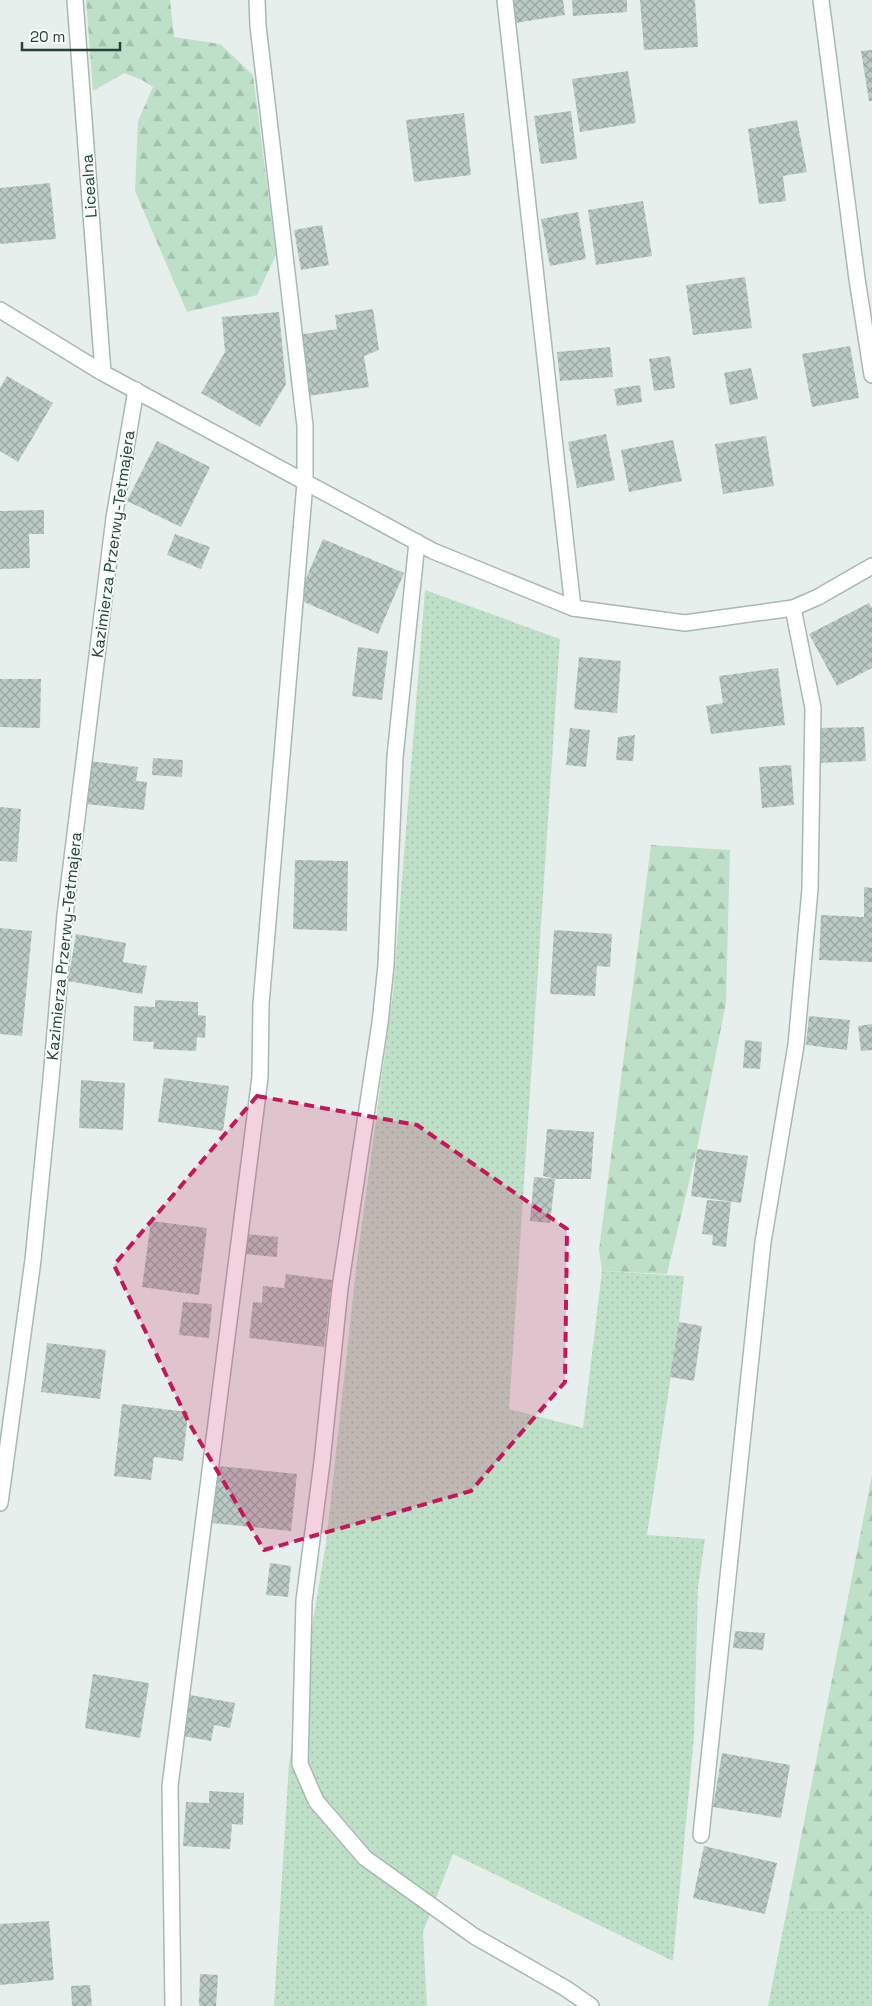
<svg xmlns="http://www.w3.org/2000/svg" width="872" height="2006" font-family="'Space Grotesk',sans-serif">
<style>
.grass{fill:url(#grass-dots)}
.forest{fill:url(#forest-firs)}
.building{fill:url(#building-cross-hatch)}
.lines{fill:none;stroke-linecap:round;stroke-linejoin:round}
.service-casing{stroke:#a8b8b2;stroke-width:18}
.minor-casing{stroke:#a8b8b2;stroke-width:18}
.service{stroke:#fff;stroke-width:15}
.minor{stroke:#fff;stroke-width:15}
.marked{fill:#c2185b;fill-opacity:0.2;stroke:#c2185b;stroke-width:4;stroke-dasharray:10 6;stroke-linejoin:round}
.labels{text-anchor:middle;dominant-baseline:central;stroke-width:4;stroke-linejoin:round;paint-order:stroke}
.street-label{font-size:16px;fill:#24423a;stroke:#f7fbf9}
</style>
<defs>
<pattern id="grass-dots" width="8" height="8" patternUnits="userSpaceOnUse" patternTransform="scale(1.25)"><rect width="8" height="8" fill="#bfe0c8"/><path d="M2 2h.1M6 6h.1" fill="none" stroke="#a4c1ad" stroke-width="1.8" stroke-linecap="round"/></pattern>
<pattern id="forest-firs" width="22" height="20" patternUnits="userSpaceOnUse" patternTransform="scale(1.25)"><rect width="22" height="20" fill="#bfe0c8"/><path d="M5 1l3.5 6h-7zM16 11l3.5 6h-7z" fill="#a4c1ad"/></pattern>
<pattern id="building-cross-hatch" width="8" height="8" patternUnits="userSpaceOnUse" patternTransform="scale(1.25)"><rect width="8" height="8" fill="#bbcac4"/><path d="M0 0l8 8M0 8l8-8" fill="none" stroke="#98a6a0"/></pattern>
</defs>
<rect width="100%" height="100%" fill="#e6efeb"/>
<path class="grass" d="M425 590 560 639 509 1409 583 1428 602 1271 684 1276 679 1322 647 1535 705 1539 698 1588 694 1737 673 1961 453 1854 423 1932 427 2006H274L289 1764 326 1543 357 1261 393 993Z
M787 1909 872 1910V2006H768Z"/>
<path class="forest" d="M86 0H170L174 37 220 44 253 75 276 255 257 295 187 312 135 191 138 121 153 87 142 80 124 73 93 91Z
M651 845 730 850 726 1003 697 1149 667 1274 602 1271 599 1250Z
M872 1475V1910L787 1909Z"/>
<path class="building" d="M512 0H563L565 15 515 23Z
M572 0H627V12L573 16Z
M640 0H695L698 47 644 50Z
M872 50V101H869L861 51Z
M628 71 636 123 580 132 572 79Z
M571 111 577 159 541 164 534 116Z
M464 113 471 175 414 182 406 120Z
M797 120 807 172 783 176 786 201 759 204 748 129Z
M50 183 56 239 0 244V188Z
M643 201 652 256 596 265 588 210Z
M578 212 586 259 550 266 541 219Z
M322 225 329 265 301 270 294 230Z
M745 277 752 328 693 335 686 285Z
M373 309 379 350 364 356 369 387 308 396 298 335 337 329 335 315Z
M279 312 286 384 260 427 201 393 225 352 222 317Z
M850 346 859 398 812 407 802 354Z
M610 347 613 377 560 381 557 352Z
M670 356 675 388 654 391 649 359Z
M751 368 758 399 730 405 724 373Z
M7 376 53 403 18 462 0 451V388Z
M640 385 642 402 617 406 614 389Z
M606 434 615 480 577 488 568 442Z
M766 436 774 486 723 494 715 444Z
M673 440 682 481 629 492 621 450Z
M157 441 210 467 181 527 127 501Z
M44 510V534H29L30 568 0 569V511Z
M175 534 210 547 201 569 167 555Z
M323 539 404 573 378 634 297 599Z
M869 603 872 608V668L837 686 809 634Z
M358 647 388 651 382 700 352 696Z
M579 657 621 661 617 713 574 709Z
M778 668 785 725 711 734 706 706 723 703 719 676Z
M0 679H41L40 728 0 727Z
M864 727 866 761 818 763 817 728Z
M570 728 590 730 586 767 566 765Z
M635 735 633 761 616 760 618 737Z
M153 758 183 760 182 777 152 775Z
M90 761 138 767 136 781 147 782 144 810 85 804Z
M791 765 794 805 762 808 759 767Z
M0 807 21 809 17 862 0 861Z
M295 860 348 861 347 931 293 929Z
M864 887 872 888V962L819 960 821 915 864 917Z
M0 928 32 931 22 1036 0 1034Z
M554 930 612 934 610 967 597 966 595 996 550 994Z
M76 934 126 943 123 962 147 966 142 994 68 981Z
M155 1000 198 1002V1015L206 1016 205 1038 197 1037 196 1051 153 1049 154 1042 133 1041 134 1006 155 1007Z
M809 1016 850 1020 847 1050 806 1045Z
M872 1024V1050L861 1051 858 1026Z
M745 1040 762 1042 760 1069 743 1068Z
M164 1078 229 1086 223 1131 158 1122Z
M81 1080 125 1083 123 1130 79 1128Z
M547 1129 594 1132 591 1179H555L543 1176Z
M697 1149 748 1156 741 1203 691 1196Z
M534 1177 555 1179 550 1223 530 1221Z
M707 1200 731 1202 726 1247 712 1245 713 1235 702 1234Z
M151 1221 207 1228 199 1295 142 1287Z
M246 1234 278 1237 277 1257 244 1254Z
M286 1274 332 1280 324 1347 249 1338 253 1302 262 1303 263 1286 284 1288Z
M183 1302 212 1304 209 1338 179 1335Z
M679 1322 702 1326 694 1381 670 1377Z
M47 1343 106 1350 100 1399 41 1392Z
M122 1404 188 1412 183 1461 154 1457 151 1480 114 1476Z
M218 1466 297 1474 291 1531 212 1523Z
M270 1563 291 1566 288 1597 266 1595Z
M735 1631 765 1633 763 1650 733 1648Z
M93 1674 149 1683 140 1738 85 1728Z
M190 1695 235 1703 230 1728 214 1725 211 1741 183 1736Z
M722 1753 790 1765 781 1818 713 1807Z
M209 1791 244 1793 243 1825 232 1824 230 1849 183 1846 186 1802 209 1803Z
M704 1846 777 1863 765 1914 693 1898Z
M49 1921 54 1980 0 1985V1924Z
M200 1974 218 1975 216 2006H199Z
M90 1985 92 2006H72L71 1986Z"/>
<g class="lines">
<g class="service-casing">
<path id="service" d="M505 0 573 608
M821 0 857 279 872 375
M417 542 395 757 386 965 380 1023 340 1288 322 1462 304 1601 300 1764 316 1801 365 1858 474 1936 565 1988 591 2006
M0 1503 33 1260 51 1079 65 915 114 518 136 390
M701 1835 763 1242 796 1045 810 889 813 708 793 608
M173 2006 170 1786 260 1077 261 1004 305 483V426L258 26 257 0"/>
</g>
<g class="minor-casing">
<path id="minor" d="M75 0 103 373
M0 310 103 373 433 551 573 608 685 623 793 608 818 597 872 566"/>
</g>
<use href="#service" class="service"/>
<use href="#minor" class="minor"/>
</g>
<path class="marked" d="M257 1096 417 1125 567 1229 565 1382 471 1491 264 1550 189 1423 114 1265Z"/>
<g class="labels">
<g class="street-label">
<text transform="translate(89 186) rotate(-94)">Licealna</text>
<text transform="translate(113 544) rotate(-82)">Kazimierza Przerwy-Tetmajera</text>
<text transform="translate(64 946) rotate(-84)">Kazimierza Przerwy-Tetmajera</text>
</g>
</g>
<path d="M22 42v8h98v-8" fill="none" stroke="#24423a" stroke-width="2.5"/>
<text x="30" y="42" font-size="15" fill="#24423a" stroke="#f7fbf9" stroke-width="4" paint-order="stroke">20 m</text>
</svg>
